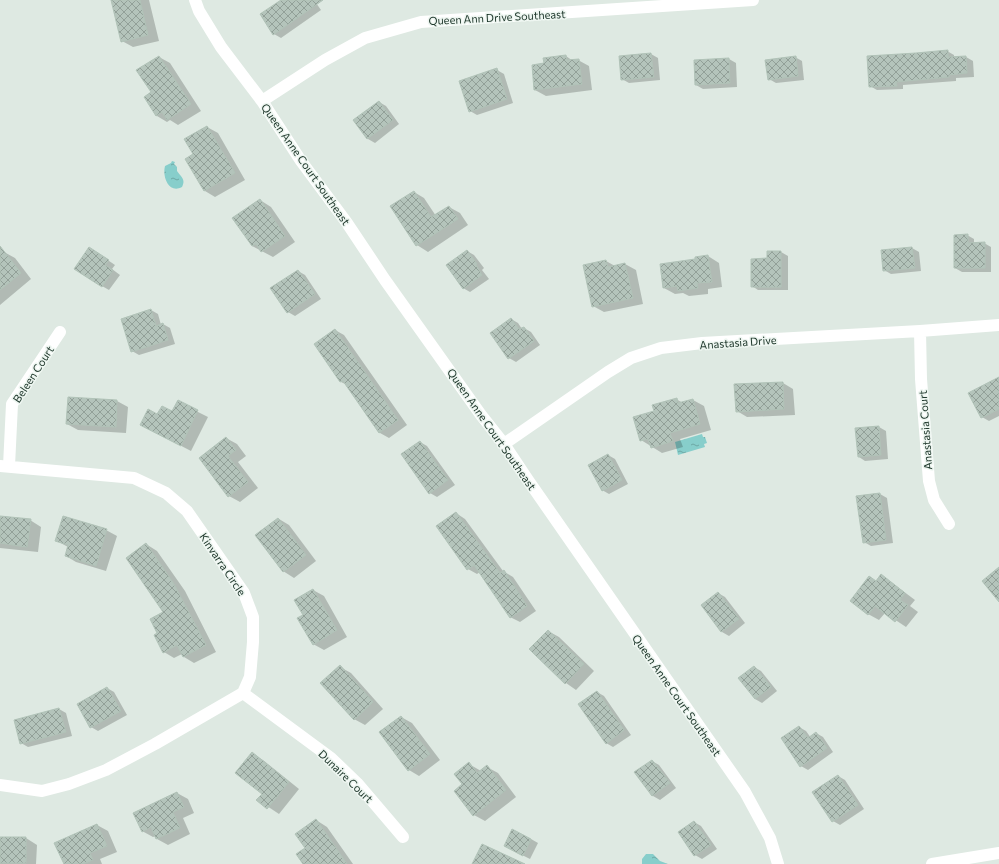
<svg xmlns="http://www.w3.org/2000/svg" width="999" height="864" font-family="Commissioner,sans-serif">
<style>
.water{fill:url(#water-ripples)}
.shadow{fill:#0003}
.building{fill:url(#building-cross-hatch);stroke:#b1c3b8}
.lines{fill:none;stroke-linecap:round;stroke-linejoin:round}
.minor{stroke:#fff;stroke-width:12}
.labels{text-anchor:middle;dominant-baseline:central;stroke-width:3;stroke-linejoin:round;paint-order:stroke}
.street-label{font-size:11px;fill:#20392d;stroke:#eef6f1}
</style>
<defs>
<pattern id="water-ripples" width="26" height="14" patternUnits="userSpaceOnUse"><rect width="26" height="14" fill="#87cecb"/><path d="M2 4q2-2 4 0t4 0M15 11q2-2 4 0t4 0" fill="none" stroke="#6ea8a5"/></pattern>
<pattern id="building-cross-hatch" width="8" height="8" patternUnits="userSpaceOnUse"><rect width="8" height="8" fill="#b4c4bb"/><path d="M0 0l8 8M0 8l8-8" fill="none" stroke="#92a098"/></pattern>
</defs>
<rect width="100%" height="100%" fill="#dee9e2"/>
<path class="water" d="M172 161 175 162 174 164 177 167V171C181 177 186 179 182 187 169 194 162 177 165 166L171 163Z
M702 434 703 437H705L707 443 704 444 705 447 678 455 675 442Z
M646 854H653L660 861 668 864H642V859Z"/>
<path class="shadow" d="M112 0H149L159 41 133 47 122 41Z
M282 0H314L321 10 281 38 274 34Z
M947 51 954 55V58L966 57 973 61 974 77 956 78V81L903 85V89L877 90 870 86Z
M651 54 658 58 660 80 629 83 622 79 620 57Z
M566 56 573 61 578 60 589 66 592 90 546 96 535 90 545 64Z
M159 57 170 63 201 111 178 125 170 120 167 122 157 116 145 97 152 92Z
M795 57 802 61 804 80 776 83 769 79Z
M729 59 736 63 737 87 703 89 696 85Z
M497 70 504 74 513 103 477 115 470 111Z
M379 102 386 106 399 124 375 143 368 139 354 121Z
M207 127 218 133 245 180 215 197 205 191 194 154Z
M414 192 424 198 436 216 449 207 460 213 468 225 428 252 417 245Z
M260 200 271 207 295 242 273 257 252 246Z
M967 235 974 239V243H984L991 247V272H962L955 268Z
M912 248 919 252 921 271 891 274 884 270 882 251Z
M467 251 474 255 484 268 482 270 489 279 470 292 463 288Z
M4 252 15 258 31 279 0 305V255Z
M96 252 115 265 112 269 120 275 109 290 102 286Z
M781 252 788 256V290H758L752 286 768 259Z
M708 256 719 263 722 287 708 289V294L689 296 683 293 675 294 664 288 696 260Z
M606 261 615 266 625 264 636 270 643 304 604 312 593 306Z
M298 271 305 275 321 299 295 316 288 312Z
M151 310 158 314 161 325 163 324 170 328 175 344 139 355 132 351Z
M511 319 518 323 522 329 524 328 531 332 540 345 516 362 509 358Z
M335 330 344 335 407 425 389 438 380 433 347 385 341 382Z
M999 378V416L989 421 982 417Z
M783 383 793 389 795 415 747 417 737 411Z
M69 398 117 401 128 407 126 433 78 430 67 424Z
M676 399 683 403 693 400 704 406 711 430 680 439 683 447 662 453 641 440 655 412Z
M178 402 208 417 191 451 141 425 158 415 173 412Z
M879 427 886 431 888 459 865 461 859 457Z
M226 438 237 444 246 456 238 462 258 488 240 502 229 496Z
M420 442 427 446 455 485 437 497 430 493Z
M608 455 615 459 628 484 609 494 602 490Z
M880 494 887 498 893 543 871 546 864 542Z
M456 513 465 519 503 571 513 577 536 611 520 622 510 617 480 572 477 574 468 569Z
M0 517 30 520 41 527 38 552 0 548Z
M279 519 289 525 316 561 294 578 283 571Z
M106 530 117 536 106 571 76 562 66 556 68 547 57 541Z
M146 544 157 551 185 591 216 652 194 663 184 657 182 654 174 658 164 652 165 612Z
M881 576 891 582 915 600 910 606 918 612 906 627 885 613 879 620 868 614 876 581Z
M313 590 324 596 347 637 324 650 313 644 304 616Z
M718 593 725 597 745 623 729 636 722 632 702 605Z
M548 631 559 637 594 671 576 690 566 683 530 649Z
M340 667 351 673 383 709 365 725 354 719Z
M754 667 761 671 777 691 762 703 755 699Z
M107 688 114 692 127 715 98 731 91 727 78 705Z
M597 692 604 696 631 735 613 747 606 743Z
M59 709 66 713 72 736 28 747 21 743 15 720Z
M401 717 412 723 440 760 419 776 409 770Z
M799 727 806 731 811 738 816 733 823 737 833 752 808 770 801 766Z
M252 754 263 760 299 789 279 814 258 800 263 794Z
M652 761 659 765 676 788 660 800 653 796 636 773Z
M469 764 481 771 487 767 498 773 516 797 485 821 474 815 455 791 464 785Z
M838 776 845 780 864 809 840 825 833 821Z
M177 793 188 799 194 813 183 818 190 834 168 845 157 839 156 836 153 837 142 831Z
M316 820 327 827 353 864H304Z
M694 822 701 826 717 849 702 859 695 855Z
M97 825 108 831 117 852 100 859 102 864H65Z
M0 838H26L37 845 36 864H0Z
M531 839 538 843 530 859 512 850Z"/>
<path class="building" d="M111 0H140L148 35 121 42Z
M281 0H323L273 35 260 14Z
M948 50V57L966 56 967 73 949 75V77L896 82 897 86 869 87 867 56 916 53Z
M651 53 654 77 621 80 619 56Z
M566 55 567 60 579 59 582 84 534 90 532 65 544 63 543 58Z
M159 56 191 104 167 120 162 112 156 116 144 97 151 92 136 70Z
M796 56 798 76 768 80 765 60Z
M729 58 730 83 695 85 694 60Z
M497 68 507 99 469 112 459 81Z
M379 101 393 120 367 139 353 120Z
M207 126 235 173 204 191 185 159 193 154 184 139Z
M414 191 431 217 449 206 458 219 416 246 390 206Z
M260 199 285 236 261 252 256 244 252 246 232 218Z
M968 234V243L985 242V268H954V235Z
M0 246 21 273 0 290Z
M89 247 109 260 105 265 113 270 102 287 74 269Z
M912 247 915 268 883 271 881 250Z
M467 250 477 264 476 265 482 275 463 289 446 265Z
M767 251H781V287H751V259L767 258Z
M708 255 712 282 697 283 698 288 678 291 677 286 663 288 660 264 695 259V257Z
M606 260 608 267 625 263 633 298 592 307 583 265Z
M298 270 315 294 287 313 270 288Z
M151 309 156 326 163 323 168 340 131 352 121 319Z
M511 318 519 329 524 327 534 341 508 359 490 333Z
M335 329 398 420 379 433 343 381 340 382 314 344Z
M999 377V409L981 418 968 393Z
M783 382 784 409 736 412 734 384Z
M68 397 117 400 116 427 66 424Z
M677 398 678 403 693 399 700 424 670 433 673 441 651 448 648 439 640 441 633 417 654 411 652 405Z
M178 400 198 410 181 446 140 425 148 409 157 414 162 406 172 411Z
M879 426 881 455 858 457 855 428Z
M226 437 236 450 228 456 248 482 228 497 199 458Z
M420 441 448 480 429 494 401 454Z
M608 454 622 480 602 491 588 465Z
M880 493 886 540 863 543 856 496Z
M456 512 500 573 504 570 527 606 510 618 474 565 467 570 436 526Z
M0 516 31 519 27 547 0 543Z
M63 516 107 529 96 566 65 556 68 545 55 541Z
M278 518 306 555 283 572 255 535Z
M146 543 174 584 206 645 183 657 177 645 163 653 154 635 157 633 150 619 163 612 126 558Z
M999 567V602L982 581Z
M881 574 905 593 900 600 908 605 895 622 875 606 868 615 850 601 869 576 876 581Z
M313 589 337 630 313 645 297 618 303 615 294 600Z
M718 592 739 619 721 632 701 605Z
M548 630 584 664 565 684 529 649Z
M340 665 373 702 354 720 320 683Z
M754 666 771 687 755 699 738 678Z
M107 687 121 711 90 728 77 704Z
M597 691 624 730 606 744 578 704Z
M59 708 66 732 20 744 14 720Z
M401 716 430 754 408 771 379 732Z
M799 726 808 738 816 732 827 748 800 767 781 738Z
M252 752 289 782 267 809 256 800 262 794 235 773Z
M652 760 670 783 652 796 634 772Z
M469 762 477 773 487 765 506 790 473 816 454 791 462 784 454 774Z
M838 775 858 805 832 822 812 792Z
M177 792 184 807 173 812 180 828 156 839 151 827 142 832 133 813Z
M316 819 347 864H303L296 854 305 848 295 834Z
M694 821 711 845 694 856 678 832Z
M97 824 107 846 90 853 93 860 83 864H64L54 843Z
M512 829 531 839 523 856 504 846Z
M0 837H26V863H0Z
M482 844 525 864H472Z"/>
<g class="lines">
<path class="minor" d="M195 0 199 11 221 47 262 101 301 161 347 223 385 280 481 415 504 444 528 480 745 792 770 838 778 864
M262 101 325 60 365 38 421 22 753 0
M920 331 921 379 929 481 934 500 949 524
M504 444 608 372 631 358 661 348 702 343 920 331 999 325
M0 466 134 478 166 493 187 511 244 593 253 617V642L250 677 243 693 155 744 106 770 69 784 42 791 0 785
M9 466 12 404 60 332
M243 693 331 758 357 783 403 837
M932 864 999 853"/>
</g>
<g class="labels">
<g class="street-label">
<text transform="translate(497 17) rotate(-3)">Queen Ann Drive Southeast</text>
<text transform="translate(306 164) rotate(55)">Queen Anne Court Southeast</text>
<text transform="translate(738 342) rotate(-4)">Anastasia Drive</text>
<text transform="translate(33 374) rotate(-57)">Beleen Court</text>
<text transform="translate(492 429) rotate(55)">Queen Anne Court Southeast</text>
<text transform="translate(925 430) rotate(-94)">Anastasia Court</text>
<text transform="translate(223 564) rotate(56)">Kinvarra Circle</text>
<text transform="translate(677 695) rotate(55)">Queen Anne Court Southeast</text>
<text transform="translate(346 776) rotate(44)">Dunaire Court</text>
</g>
</g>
</svg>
